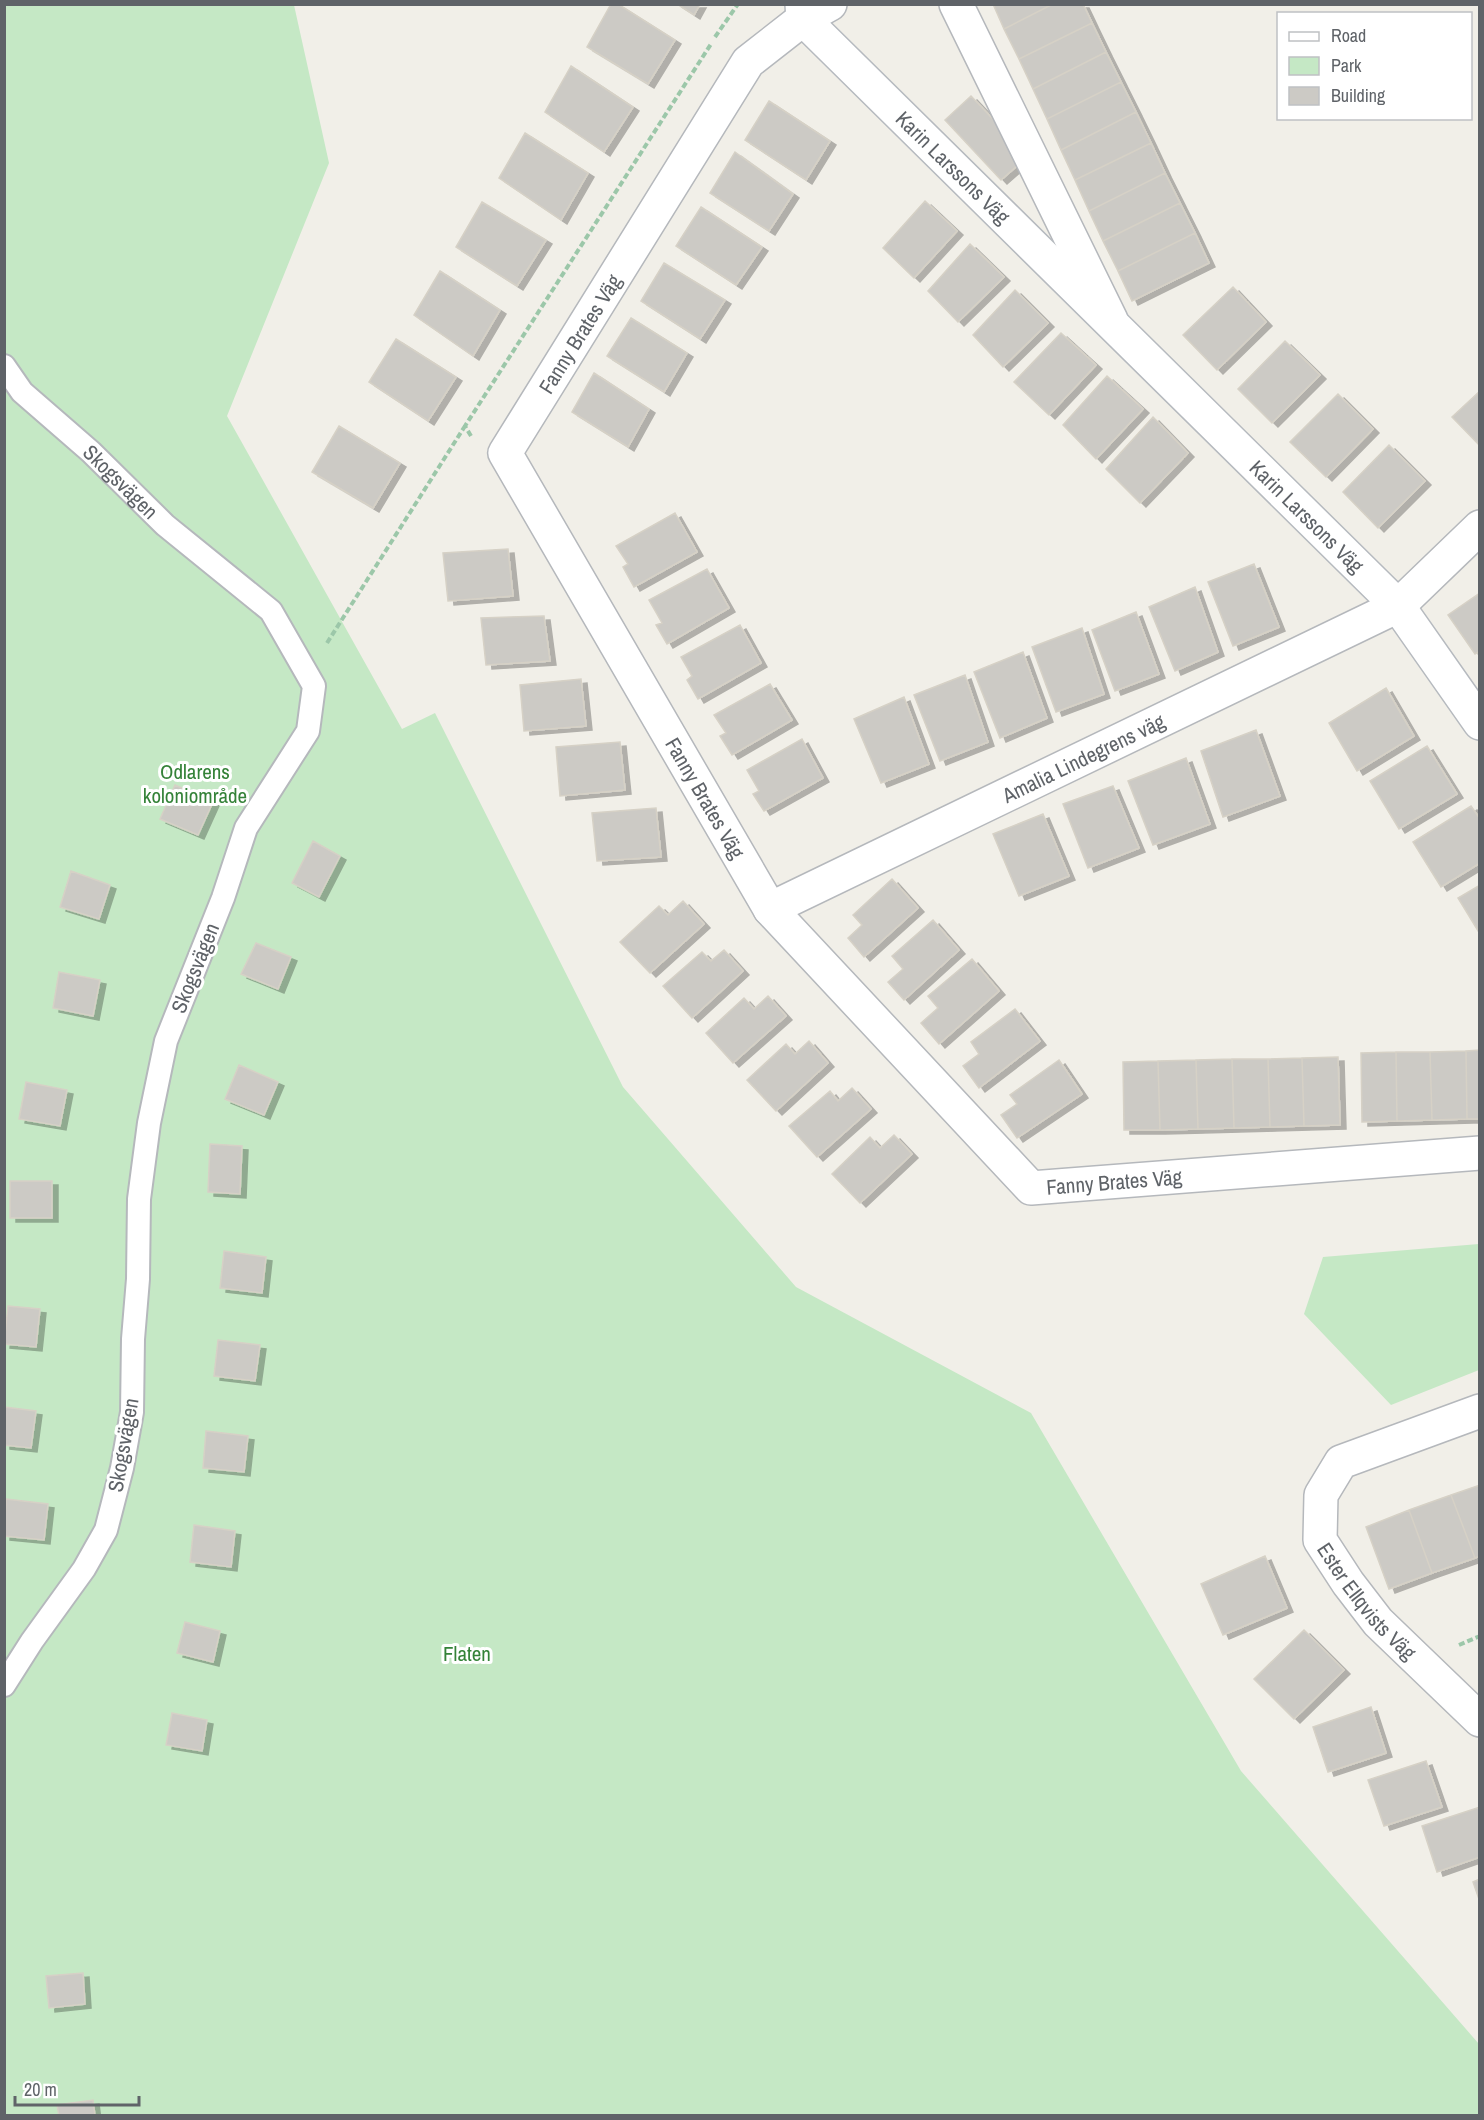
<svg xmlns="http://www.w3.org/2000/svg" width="1484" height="2120" font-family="'Archivo Narrow',sans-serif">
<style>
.green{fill:#c5e8c5}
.building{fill:#cccac5;stroke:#d6d1c6;stroke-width:1.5;filter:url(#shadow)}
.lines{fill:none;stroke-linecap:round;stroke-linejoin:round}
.lane-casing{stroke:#b5b8bc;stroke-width:26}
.street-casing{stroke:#b5b8bc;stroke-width:36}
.secondary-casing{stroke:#b6babf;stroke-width:36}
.path{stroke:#9cc7a9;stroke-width:4;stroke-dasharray:6 3;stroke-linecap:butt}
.lane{stroke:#fff;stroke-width:22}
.street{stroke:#fff;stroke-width:33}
.secondary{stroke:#fff;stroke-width:33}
.labels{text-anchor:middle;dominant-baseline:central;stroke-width:6;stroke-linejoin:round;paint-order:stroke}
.street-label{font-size:21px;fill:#5f6368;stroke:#fff}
.park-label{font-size:21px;fill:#348238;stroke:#fff}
</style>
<defs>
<filter id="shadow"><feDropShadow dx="6" dy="4" stdDeviation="0" flood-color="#0004"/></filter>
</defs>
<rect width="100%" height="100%" fill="#f1efe8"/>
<path class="green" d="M4 5H294L329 163 227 416 402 729 435 713 623 1087 796 1287 1031 1413 1241 1771 1479 2044V2115H5Z
M1479 1244V1370L1391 1405 1304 1314 1323 1257Z"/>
<path class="building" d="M611 4H618L675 40 648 84 587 47Z
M677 4H700L694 15Z
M993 4H1053L1004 29Z
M1053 4H1083L1092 23 1019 59 1004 29Z
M1092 23 1106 52 1033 89 1019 59Z
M1106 52 1121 82 1047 119 1033 89Z
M571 66 633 107 604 152 545 112Z
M1121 82 1136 112 1061 150 1047 119Z
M971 96 1028 156 1001 180 945 120Z
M769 101 830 141 806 180 745 140Z
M1136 112 1151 143 1075 180 1061 150Z
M525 133 588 173 561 220 499 178Z
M1151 143 1165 173 1089 211 1075 180Z
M735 152 793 194 769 231 710 193Z
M1165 173 1180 203 1103 241 1089 211Z
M925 201 957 231 914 278 883 248Z
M482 202 546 240 517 286 456 247Z
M1180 203 1195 233 1118 271 1103 241Z
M701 207 762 247 736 285 676 246Z
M1195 233 1209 263 1132 301 1118 271Z
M970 244 1004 277 958 322 928 291Z
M664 263 725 300 700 339 641 301Z
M440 271 500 310 473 356 414 315Z
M1233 287 1266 322 1217 370 1183 335Z
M1015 290 1048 323 1003 367 973 335Z
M631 318 687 353 664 392 607 356Z
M1061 333 1096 365 1049 415 1014 382Z
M396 339 456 377 428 421 369 382Z
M1285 341 1320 375 1272 423 1238 389Z
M594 373 649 409 628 447 572 412Z
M1107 376 1143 409 1096 459 1063 425Z
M1480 391V446L1452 417Z
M1338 394 1373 429 1326 477 1290 442Z
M1153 417 1188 453 1140 503 1106 469Z
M339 426 400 463 373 508 312 472Z
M1389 445 1425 481 1378 528 1343 492Z
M675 513 697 552 634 587 623 567 628 564 616 546Z
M508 549 513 596 448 601 443 553Z
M1254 564 1279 627 1233 646 1208 582Z
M707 569 729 608 667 644 656 625 662 623 649 600Z
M1195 587 1218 652 1175 671 1149 607Z
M1480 593V651L1475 654 1448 615Z
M1136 612 1159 674 1115 691 1092 630Z
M544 616 550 661 486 665 481 618Z
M740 625 761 663 698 699 687 680 692 676 681 657Z
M1082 628 1104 694 1056 712 1032 647Z
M1023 652 1047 718 1000 738 974 672Z
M965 675 988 742 940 761 914 695Z
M581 679 586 726 524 731 520 685Z
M770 684 792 720 732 755 720 736 726 733 714 715Z
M1386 688 1414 736 1357 771 1329 723Z
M904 697 929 764 881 783 854 719Z
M1256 730 1280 796 1223 817 1201 751Z
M802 739 823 778 764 811 753 794 759 791 747 770Z
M620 742 625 790 560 796 556 747Z
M1427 746 1457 794 1399 829 1370 781Z
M1186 758 1210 824 1153 845 1128 781Z
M175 785 213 802 198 835 160 819Z
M1113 786 1139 848 1088 868 1063 804Z
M1471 806 1480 819V863L1441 887 1413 842Z
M656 808 661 857 597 861 592 813Z
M1043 814 1069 876 1019 896 993 834Z
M313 841 340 856 319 897 292 883Z
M71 871 110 885 99 919 60 907Z
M892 879 918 908 864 957 848 938 862 925 853 915Z
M1480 885V934L1458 898Z
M683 901 704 924 650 973 620 942 659 906 668 915Z
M933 920 959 950 904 1000 888 982 903 969 892 956Z
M256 943 291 957 278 989 241 974Z
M724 950 743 971 692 1018 663 986 702 952 711 961Z
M972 959 999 991 939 1044 921 1023 938 1008 928 996Z
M59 972 100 980 93 1016 53 1008Z
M768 996 786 1016 733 1063 706 1033 744 998 754 1009Z
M1015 1009 1040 1041 979 1088 963 1066 979 1054 971 1042Z
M809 1041 828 1063 776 1111 747 1080 786 1044 795 1054Z
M1480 1050V1119H1467L1466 1051Z
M1466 1051 1467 1119 1432 1120 1430 1052Z
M1396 1052 1397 1121 1362 1122 1361 1053Z
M1396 1052H1430L1432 1120 1397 1121Z
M1338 1057 1340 1125 1304 1126 1302 1058Z
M1302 1058 1304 1126 1270 1127 1268 1059Z
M1232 1059 1234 1128 1198 1129 1196 1060Z
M1232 1059H1268L1270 1127 1234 1128Z
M1059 1060 1082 1094 1017 1138 1001 1115 1017 1104 1010 1095Z
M1196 1060 1198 1129 1160 1130 1158 1061Z
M1158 1061 1160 1130H1124L1123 1062Z
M239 1065 278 1082 264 1115 225 1099Z
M26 1082 67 1090 60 1126 19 1119Z
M852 1088 871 1109 817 1157 789 1126 830 1091 838 1101Z
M894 1135 912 1154 860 1203 832 1174 870 1137 880 1148Z
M210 1144 242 1146 240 1194 208 1192Z
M10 1181H52V1218H10Z
M224 1251 266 1257 262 1293 220 1288Z
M8 1306 40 1309 36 1347 4 1344Z
M218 1340 260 1345 255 1381 214 1376Z
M4 1407 36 1411 31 1448 4 1445Z
M206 1431 248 1436 244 1472 203 1468Z
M1480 1485V1556L1475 1558 1451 1495Z
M1451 1495 1475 1558 1432 1573 1409 1510Z
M6 1499 48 1504 44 1540 4 1536Z
M1409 1510 1432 1573 1389 1589 1366 1527Z
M194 1525 235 1531 231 1567 190 1562Z
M1265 1556 1287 1608 1223 1635 1201 1584Z
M185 1622 220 1631 213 1662 177 1653Z
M1304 1630 1344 1670 1294 1719 1254 1679Z
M1371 1707 1386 1753 1328 1772 1313 1727Z
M172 1713 207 1720 202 1751 166 1745Z
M1426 1761 1442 1807 1384 1826 1368 1780Z
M1480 1807V1857L1437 1872 1422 1826Z
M1480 1879V1902L1473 1882Z
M83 1973 85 2004 49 2008 46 1976Z
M93 2100 95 2116H59L57 2105Z"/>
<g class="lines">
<g class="lane-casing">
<g id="lane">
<path id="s1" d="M4 366 22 392 91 452 165 525 271 611 314 686 308 731 246 828 223 898 166 1041 149 1123 139 1199 138 1279 133 1339 132 1412 122 1468 106 1530 84 1569 32 1641 4 1685"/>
</g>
</g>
<g class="street-casing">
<g id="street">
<path id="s2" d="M830 4 803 19 748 62 505 453 770 909 1031 1188 1480 1153"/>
<path d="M956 4 1111 320"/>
<path id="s3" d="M770 909 1398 606 1480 527"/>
<path id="s4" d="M1480 1411 1341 1462 1321 1495 1320 1540 1348 1583 1378 1622 1480 1720"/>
</g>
</g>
<g class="secondary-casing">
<g id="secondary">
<path id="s5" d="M802 4 803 19 1398 606 1480 723"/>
</g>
</g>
<path class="path" d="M715 37 738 4
M471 436 465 426 711 44
M327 643 465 426
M1459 1645 1480 1636"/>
<use href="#lane" class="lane"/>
<use href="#street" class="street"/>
<use href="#secondary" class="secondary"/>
</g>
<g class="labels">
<g class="street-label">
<text stroke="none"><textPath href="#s5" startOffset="226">Karin Larssons Väg</textPath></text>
<text transform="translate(580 334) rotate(-58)">Fanny Brates Väg</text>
<text stroke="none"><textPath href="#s1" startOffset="165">Skogsvägen</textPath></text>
<text stroke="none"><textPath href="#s5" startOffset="723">Karin Larssons Väg</textPath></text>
<text stroke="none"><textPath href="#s3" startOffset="348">Amalia Lindegrens väg</textPath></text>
<text stroke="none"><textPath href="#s2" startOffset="960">Fanny Brates Väg</textPath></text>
<text transform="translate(195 968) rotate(-68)">Skogsvägen</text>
<text stroke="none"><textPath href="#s2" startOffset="1554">Fanny Brates Väg</textPath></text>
<text transform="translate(123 1445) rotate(-80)">Skogsvägen</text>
<text stroke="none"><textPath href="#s4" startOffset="309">Ester Ellqvists Väg</textPath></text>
</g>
<g class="park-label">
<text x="195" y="771">Odlarens<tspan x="195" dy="24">koloniområde</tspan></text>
<text x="467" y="1653">Flaten</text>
</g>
</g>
<rect width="1484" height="2120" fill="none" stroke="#5f6368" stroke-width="12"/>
<rect x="1277" y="12" width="195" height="108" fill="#ffffff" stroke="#bfc1c3" stroke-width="1.5"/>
<rect x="1289" y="32" width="30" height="9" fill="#ffffff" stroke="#bfc1c3" stroke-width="1.5"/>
<text x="1331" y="42" font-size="18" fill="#5f6368">Road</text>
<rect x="1289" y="57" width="30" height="18" fill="#c5e8c5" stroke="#bfc1c3" stroke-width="1.5"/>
<text x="1331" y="72" font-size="18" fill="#5f6368">Park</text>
<rect x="1289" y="87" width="30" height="18" fill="#cccac5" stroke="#bfc1c3" stroke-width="1.5"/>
<text x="1331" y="102" font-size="18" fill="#5f6368">Building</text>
<path d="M15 2096v9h124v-9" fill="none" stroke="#5f6368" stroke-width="3"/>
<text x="24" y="2096" font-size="18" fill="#5f6368" stroke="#ffffff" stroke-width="4.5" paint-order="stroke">20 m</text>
</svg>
